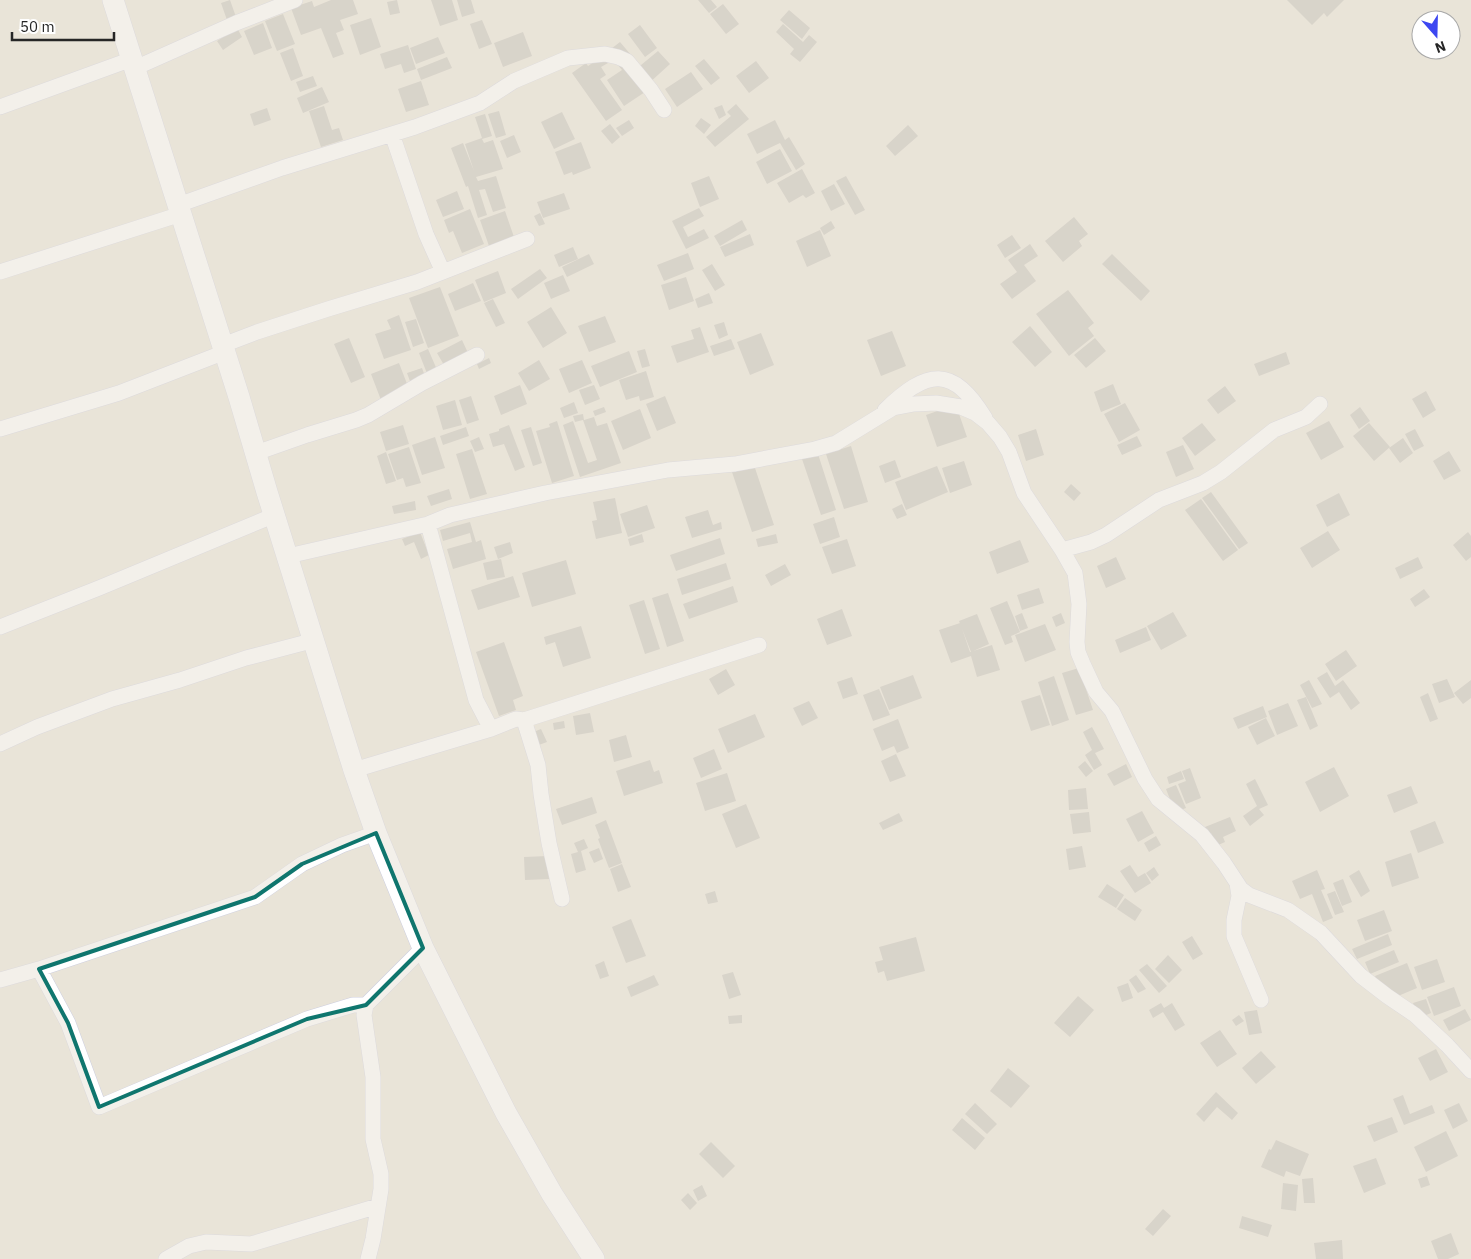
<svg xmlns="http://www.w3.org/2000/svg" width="1471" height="1259" font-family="'IBM Plex Sans',sans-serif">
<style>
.building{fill:#c4c0b8}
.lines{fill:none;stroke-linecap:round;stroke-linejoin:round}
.street-casing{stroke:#cecfdf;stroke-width:16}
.secondary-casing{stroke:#cecfdf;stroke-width:22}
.street{stroke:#fff;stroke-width:15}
.secondary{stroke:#fff;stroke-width:21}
.marked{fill:none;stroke:#0f766e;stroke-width:4;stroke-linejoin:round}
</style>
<rect width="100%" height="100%" fill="#e9e4d8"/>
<path class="building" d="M230 0 236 17 227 20 221 3Z
M331 0H353L358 14 340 20 344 30 336 33 344 54 333 58 321 28 301 35 291 8 312 1 314 7Z
M397 0 400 13 390 15 387 2Z
M431 0H452L458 20 440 26Z
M457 0H471L475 13 462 17Z
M698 0H711L717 7 709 13Z
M1287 0H1344L1327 17 1324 13 1312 25Z
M723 4 739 24 726 34 710 14Z
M789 10 810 28 802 39 780 20Z
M283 14 295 44 277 51 265 21Z
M371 18 381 47 360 55 350 25Z
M482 20 492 44 479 49 470 24Z
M263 23 272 48 254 55 244 31Z
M783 24 803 42 809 35 817 42 800 62 790 54 794 49 776 32Z
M640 25 657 48 645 57 628 34Z
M237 28 242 37 223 50 217 41Z
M523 32 532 56 503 67 494 43Z
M438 37 445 53 416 64 410 48Z
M620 42 637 62 645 92 624 106 607 80 622 70 607 52Z
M408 45 416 69 404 73 401 64 385 69 380 54Z
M293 48 303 76 291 81 280 53Z
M658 51 670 64 648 84 635 70Z
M603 56 608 63 601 67 606 75 600 79 622 110 606 121 572 73 586 63 588 66Z
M447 57 452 68 421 80 417 69Z
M704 59 720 78 711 85 695 66Z
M756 61 769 78 749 93 736 76Z
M691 72 703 89 677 107 665 89Z
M313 76 317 86 300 92 296 82Z
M421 81 429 105 406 112 398 89Z
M322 87 329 102 303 113 297 98Z
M736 104 749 119 715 147 706 137 731 116 727 112Z
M722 105 726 115 719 119 714 108Z
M324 106 332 130 339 128 343 140 321 147 309 111Z
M267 108 271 120 254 126 250 114Z
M499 111 506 135 496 138 488 114Z
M562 112 575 139 554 149 541 122Z
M485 114 492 136 482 139 484 143 493 140 503 169 476 177 478 181 496 176 506 208 493 212 485 189 479 190 487 215 478 218 468 186 466 187 451 148 463 143 474 171 465 144 482 138 475 117Z
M701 118 711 125 704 134 695 126Z
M629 120 634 128 622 136 616 128Z
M775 120 785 140 789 137 805 164 796 170 780 143 757 154 747 134Z
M610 124 620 137 612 144 601 131Z
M908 125 918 136 895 156 886 146Z
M514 135 521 152 507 158 500 141Z
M581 142 591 168 573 175 572 172 564 175 555 152Z
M780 149 792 171 767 184 756 162Z
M802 169 815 193 806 198 803 195 789 203 777 183Z
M709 176 719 199 700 207 691 183Z
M846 176 865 210 855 215 836 181Z
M834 184 845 204 831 211 821 191Z
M457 191 464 209 443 217 436 200Z
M564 193 570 209 543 218 537 202Z
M699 208 704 216 683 227 688 237 704 229 709 238 686 249 672 221Z
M470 209 484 244 462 253 453 231 449 233 444 220Z
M505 211 514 237 489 246 480 220Z
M540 213 545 224 539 226 534 216Z
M1074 217 1088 234 1079 241 1082 246 1063 262 1045 241Z
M742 220 747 230 720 246 714 236Z
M831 221 835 228 824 235 820 228Z
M820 230 831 256 807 267 796 241Z
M750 234 754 245 725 257 720 247Z
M1012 235 1021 248 1005 258 997 245Z
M1030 244 1038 256 1024 265 1036 281 1012 299 1000 284 1017 272 1008 260Z
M573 247 578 259 559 267 554 255Z
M688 253 694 269 664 281 657 265Z
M589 254 594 264 567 277 562 267Z
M1112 254 1150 291 1141 301 1102 264Z
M712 264 725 285 715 291 702 270Z
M540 269 547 278 518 299 511 289Z
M498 271 506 293 484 302 475 280Z
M563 275 570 291 551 299 544 283Z
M686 277 694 301 669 310 661 285Z
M473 283 481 301 455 311 448 294Z
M440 287 459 336 428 348 409 298Z
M1068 290 1094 323 1088 328 1094 336 1069 356 1036 314Z
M709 293 713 303 698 308 695 299Z
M493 299 505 323 496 327 484 303Z
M551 307 567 333 543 348 527 322Z
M399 315 411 350 384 359 375 334 391 329 387 320Z
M605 316 616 342 589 352 578 326Z
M416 319 424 343 413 347 405 322Z
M724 322 728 335 719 339 714 325Z
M1030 326 1052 352 1035 367 1012 342Z
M700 327 709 352 677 363 671 346 694 339 691 330Z
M892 331 906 366 881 376 867 340Z
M761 333 774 365 750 375 737 342Z
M349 338 365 377 351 383 334 344Z
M1095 338 1106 351 1086 368 1074 355Z
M731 339 735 349 714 356 710 346Z
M462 340 468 353 444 365 437 353Z
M428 349 438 372 428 376 419 353Z
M645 349 650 366 642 368 637 351Z
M629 351 637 372 600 387 591 366Z
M1286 352 1290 364 1259 376 1254 364Z
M489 358 491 363 479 369 477 364Z
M539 360 550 379 529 391 518 373Z
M582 360 592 383 569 393 559 369Z
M399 363 409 389 381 400 371 374Z
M422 368 426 379 411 384 407 373Z
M646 371 654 397 640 401 639 396 626 400 619 380Z
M1113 384 1121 404 1101 412 1094 392Z
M520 385 527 404 501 415 494 396Z
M594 385 600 399 585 405 579 390Z
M1225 386 1236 401 1218 414 1207 400Z
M1426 391 1436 410 1423 418 1412 399Z
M471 396 479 420 467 424 459 400Z
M665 396 676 423 657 431 646 404Z
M455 400 462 425 443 430 436 406Z
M574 402 578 413 564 418 560 408Z
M1125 403 1140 430 1119 442 1104 414Z
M604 407 606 412 595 416 593 411Z
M1360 407 1370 421 1359 429 1350 415Z
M946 408H957L967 437 937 447 926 415Z
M640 409 651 438 623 450 611 421Z
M583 414 584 420 594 417 597 426 607 423 621 463 580 477 563 425 573 421 588 463 597 460 583 420 575 422 573 416Z
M557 421 574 476 552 483 536 431 550 427 549 424Z
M1329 421 1344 447 1321 460 1306 433Z
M1202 423 1216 440 1195 456 1182 438Z
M1369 423 1390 447 1374 461 1353 436Z
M403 425 409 444 386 451 380 432Z
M509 425 525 467 515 471 504 444 493 447 489 434 499 431V429Z
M466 427 469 436 443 445 440 436Z
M531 427 542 463 533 466 521 430Z
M1036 429 1044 455 1026 461 1018 435Z
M1415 429 1424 446 1414 451 1405 434Z
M1137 436 1142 446 1122 455 1117 445Z
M435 437 445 468 422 475 412 445Z
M479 437 484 449 475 452 470 441Z
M1403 438 1413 453 1400 463 1389 448Z
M1183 445 1194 469 1176 477 1166 452Z
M851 446 868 502 844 509 826 454Z
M409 447 421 483 406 487 403 478 397 480 388 454Z
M472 449 487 494 470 499 456 454Z
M1449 451 1461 471 1444 480 1433 461Z
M386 452 396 481 386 484 377 456Z
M818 454 836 510 821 515 802 459Z
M895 460 901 477 885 483 879 466Z
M964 461 972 485 950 493 942 468Z
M754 465 774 525 752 532 732 472Z
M937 466 948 492 906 510 895 482Z
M1071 484 1081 493 1074 501 1064 492Z
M449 489 452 499 431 506 427 496Z
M1211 492 1248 543 1239 549 1202 498Z
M1339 493 1350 515 1327 527 1316 505Z
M615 498 622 533 596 539 592 521 597 520 593 502Z
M1201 499 1238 550 1223 561 1185 510Z
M415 501 416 510 394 514 392 506Z
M902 504 907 515 897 519 892 509Z
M647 505 655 528 628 537 620 514Z
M708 510 713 525 721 522 722 529 692 538 685 517Z
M834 517 840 537 820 544 813 524Z
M470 522 476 542 481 540 486 559 453 569 447 549 472 542 470 533 443 541 440 530Z
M1328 531 1340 550 1312 568 1300 548Z
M420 532 429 555 421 559 414 542 405 546 402 539Z
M1468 532 1471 536V557L1466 561 1453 545Z
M642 534 644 542 630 546 628 539Z
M776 534 778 543 758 547 756 539Z
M720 538 725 554 676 571 670 555Z
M847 539 856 566 832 574 822 547Z
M1020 540 1029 562 997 574 989 552Z
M510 542 513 553 498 559 494 547Z
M1116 557 1126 579 1106 588 1097 566Z
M1418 557 1423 568 1400 579 1395 568Z
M501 559 505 577 487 580 483 563Z
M566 560 576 594 532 607 522 573Z
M726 563 731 579 682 595 677 579Z
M785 564 791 575 771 586 765 575Z
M513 576 520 597 478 610 471 590Z
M733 586 738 602 689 619 683 604Z
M1039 588 1044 603 1022 610 1017 595Z
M1424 589 1430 597 1415 607 1410 599Z
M668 593 684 641 667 647 652 598Z
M644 600 660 649 645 654 629 605Z
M1007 601 1020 632 1011 636 1013 642 1005 645 990 608Z
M842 609 852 636 827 645 817 619Z
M1173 612 1187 636 1161 650 1147 626Z
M1022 613 1028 628 1020 631 1015 616Z
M1061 613 1065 623 1056 627 1052 617Z
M977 614 989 644 971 652 959 621Z
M960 623 970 652 992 645 1000 670 977 677 971 656 951 663 939 630Z
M1045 624 1056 650 1025 662 1015 635 1021 633V634V633Z
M581 626 591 658 563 667 555 642 546 645 544 637Z
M1146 627 1151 640 1120 653 1115 640Z
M504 642 523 696 513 700 516 710 499 716 476 652Z
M1346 650 1357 666 1336 681 1325 664Z
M1079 668 1093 710 1076 715 1062 673Z
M726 669 735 685 718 695 709 679Z
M1327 672 1335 686 1343 680 1360 703 1351 710 1339 692 1330 698 1317 678Z
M913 675 922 698 889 710 880 687Z
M1054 676 1069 720 1052 726 1038 682Z
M852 677 858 694 843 699 837 682Z
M1447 679 1455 697 1439 703 1432 684Z
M1309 680 1322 704 1312 708 1300 685Z
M1471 680V698L1463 704 1454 693Z
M879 689 890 715 873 721 863 695Z
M1428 693 1438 719 1430 722 1420 697Z
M1040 695 1050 725 1031 731 1021 701Z
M1306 697 1318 726 1310 730 1297 700Z
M809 701 818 718 802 726 793 708Z
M1288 703 1298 726 1277 735 1268 711Z
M1263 706 1267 717 1238 729 1233 718Z
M590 713 594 732 576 735 573 716Z
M755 714 765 737 728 753 718 729Z
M1266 718 1275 736 1257 745 1248 727Z
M898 719 909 748 897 753 894 746 882 751 873 729Z
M564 721 565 728 554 730 553 723Z
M1092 727 1104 749 1095 753 1102 765 1094 770 1085 755 1092 750 1083 732Z
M541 729 547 742 536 746 531 733Z
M626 735 632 757 614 762 609 740Z
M714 749 722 769 701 778 693 758Z
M896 754 906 776 890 782 881 761Z
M650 760 654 772 659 770 663 783 624 796 616 771Z
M1085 761 1093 771 1086 777 1078 767Z
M1126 764 1132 777 1114 786 1107 774Z
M1334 767 1349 796 1320 812 1305 782Z
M1190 768 1201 798 1186 804 1178 784 1186 781 1182 771Z
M1181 771 1184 779 1169 784 1167 777Z
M727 773 736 801 705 811 696 783Z
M1255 779 1268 805 1259 809 1264 815 1250 826 1243 816 1257 806 1246 784Z
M1176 785 1186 808 1175 812 1166 789Z
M1411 786 1418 803 1394 813 1387 795Z
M1086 788 1088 809 1069 810 1068 790Z
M592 797 597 813 562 825 556 809Z
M746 804 760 838 736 848 722 814Z
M1142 811 1154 833 1138 842 1126 819Z
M1089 812 1091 832 1073 834 1070 814Z
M899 813 903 821 883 830 879 823Z
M1230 817 1236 831 1223 837 1225 842 1216 846 1211 833 1203 836 1200 829Z
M606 820 622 863 609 868 598 839 600 838 595 825Z
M1435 821 1444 843 1418 853 1410 831Z
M1156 836 1161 845 1149 852 1144 843Z
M584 839 588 848 581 851 586 870 576 873 571 854 578 852 574 843Z
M1082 846 1086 867 1069 870 1066 849Z
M599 848 603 859 594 863 589 852Z
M1411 853 1419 878 1392 887 1385 862Z
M548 856 549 879 525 880 524 857Z
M622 864 631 887 618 892 610 869Z
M1130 865 1138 877 1145 873 1151 883 1135 893 1120 871Z
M1154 867 1159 875 1152 881 1146 873Z
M1317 870 1325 889 1321 890 1333 918 1323 922 1312 894 1300 899 1292 881Z
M1359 870 1370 891 1361 897 1349 876Z
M1343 879 1352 902 1342 906 1333 883Z
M1107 884 1124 895 1116 908 1098 897Z
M715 891 718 902 708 904 705 894Z
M1335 891 1344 912 1335 915 1327 894Z
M1125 898 1142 910 1135 921 1117 909Z
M1384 910 1392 931 1365 941 1357 920Z
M631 919 646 956 626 963 612 927Z
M1388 934 1392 945 1357 959 1352 949Z
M1192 936 1203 954 1193 960 1182 942Z
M916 937 925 971 887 981 884 971 878 973 875 962 883 960 879 947Z
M1394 950 1399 962 1370 974 1365 962Z
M1168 955 1182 970 1169 983 1155 969Z
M1437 959 1445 982 1422 990 1414 967Z
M604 961 609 976 600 979 595 965Z
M1407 963 1417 988 1391 999 1386 985 1380 987 1375 976Z
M1147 964 1167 986 1159 993 1139 970Z
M733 972 741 995 729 999 722 975Z
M654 975 659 985 631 997 627 987Z
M1136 975 1146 989 1138 993 1129 980Z
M1128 983 1133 998 1122 1002 1117 987Z
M1454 987 1461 1006 1434 1016 1427 997Z
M1078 996 1094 1010 1070 1037 1054 1023Z
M1426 999 1431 1013 1419 1018 1413 1003Z
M1161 1003 1164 1008 1172 1003 1185 1025 1175 1031 1163 1012 1153 1018 1149 1010Z
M1465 1009 1471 1020 1449 1031 1443 1020Z
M1257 1010 1262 1033 1249 1035 1244 1012Z
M742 1015V1023L729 1024 728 1016Z
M1239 1015 1244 1021 1236 1026 1232 1020Z
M1220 1030 1237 1054 1217 1067 1200 1043Z
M1436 1049 1448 1072 1430 1081 1418 1058Z
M1261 1051 1276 1067 1256 1084 1242 1068Z
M1008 1068 1030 1086 1011 1108 990 1091Z
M1216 1092 1238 1113 1232 1120 1217 1107 1204 1122 1196 1114Z
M1403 1095 1410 1114 1432 1105 1435 1113 1404 1125 1393 1099Z
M975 1103 997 1124 987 1134 965 1114Z
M1459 1103 1468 1121 1453 1129 1444 1110Z
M1392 1117 1398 1132 1374 1142 1367 1126Z
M962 1118 985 1138 975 1150 952 1130Z
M1446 1131 1458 1156 1426 1172 1414 1147Z
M1276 1140 1309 1154 1300 1176 1286 1171 1284 1177 1261 1167 1269 1149 1271 1150Z
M711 1142 735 1166 723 1178 699 1154Z
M1376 1158 1386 1184 1364 1193 1353 1166Z
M1427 1176 1430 1185 1421 1188 1418 1179Z
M1313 1178 1315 1203H1304L1302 1179Z
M1283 1183 1298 1185 1296 1211 1281 1209Z
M702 1185 707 1196 698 1201 693 1190Z
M688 1193 697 1203 690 1210 681 1200Z
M1163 1209 1171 1216 1153 1236 1145 1229Z
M1242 1216 1272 1225 1268 1237 1239 1228Z
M1451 1233 1459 1254 1448 1259H1438L1431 1241Z
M1342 1240 1343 1259H1316L1314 1243Z"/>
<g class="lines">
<g class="street-casing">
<path id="street" d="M135 68 236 23 295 0
M0 107 132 59
M392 134 426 234 443 272
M178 205 282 168 415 127 480 103 514 81 568 58 605 54 618 57 627 61 651 90 664 110
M0 272 181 214
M223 345 257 332 328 309 417 282 527 239
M885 410C927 369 953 365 985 418
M0 429 119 393 225 352
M256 453 307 435 356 420 368 415 422 383 477 355
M428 524 476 700 491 729
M1062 550 1091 542 1106 535 1159 500 1203 483 1221 472 1274 430 1306 417 1320 404
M288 556 428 524 450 515 545 493 668 470 735 464 815 449 836 443 893 408 914 404 936 403 961 407 975 413 988 423 1000 437 1009 452 1024 493 1062 550 1075 573 1079 604 1077 642 1078 652 1083 664 1096 692 1112 711 1145 779 1158 799 1202 835 1224 863 1241 889 1249 895 1288 910 1321 933 1361 976 1387 996 1415 1015 1447 1045 1471 1071
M0 627 99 588 275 515
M524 720 759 645
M0 744 37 727 112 699 180 680 246 658 315 640
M354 770 491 729 516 719 524 720 538 765 541 794 549 843 562 899
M1237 883 1239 896 1234 920V936L1261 1000
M39 969 68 1023 99 1107 307 1019 353 1005H366
M0 980 39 969 255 897 302 864 342 845 376 833
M166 1259 189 1246 206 1242 251 1244 378 1206
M368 1259 373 1239 381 1189V1174L373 1139V1077L364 1015 366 1005 423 948"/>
</g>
<g class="secondary-casing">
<path id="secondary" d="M113 0 239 397 267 492 354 770 376 833 423 948 506 1113 552 1194 594 1259"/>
</g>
<use href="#street" class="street"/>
<use href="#secondary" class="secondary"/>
</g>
<path d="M0 0H1471V1259H0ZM376 833 423 948 366 1005 307 1019 99 1107 68 1023 39 969 255 897 302 864Z" fill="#e9e4d8" fill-opacity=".55" fill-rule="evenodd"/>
<path class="marked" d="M376 833 423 948 366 1005 307 1019 99 1107 68 1023 39 969 255 897 302 864Z"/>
<g transform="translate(1436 35) rotate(160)"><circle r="24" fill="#ffffff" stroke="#a8a8a8"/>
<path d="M0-4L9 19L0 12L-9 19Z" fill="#3d47f1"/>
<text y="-8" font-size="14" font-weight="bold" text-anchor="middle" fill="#262626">N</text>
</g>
<path d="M12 32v8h102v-8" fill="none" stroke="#262626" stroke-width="2.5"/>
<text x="20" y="32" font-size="15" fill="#262626" stroke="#ffffff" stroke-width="4" paint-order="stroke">50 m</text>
</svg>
